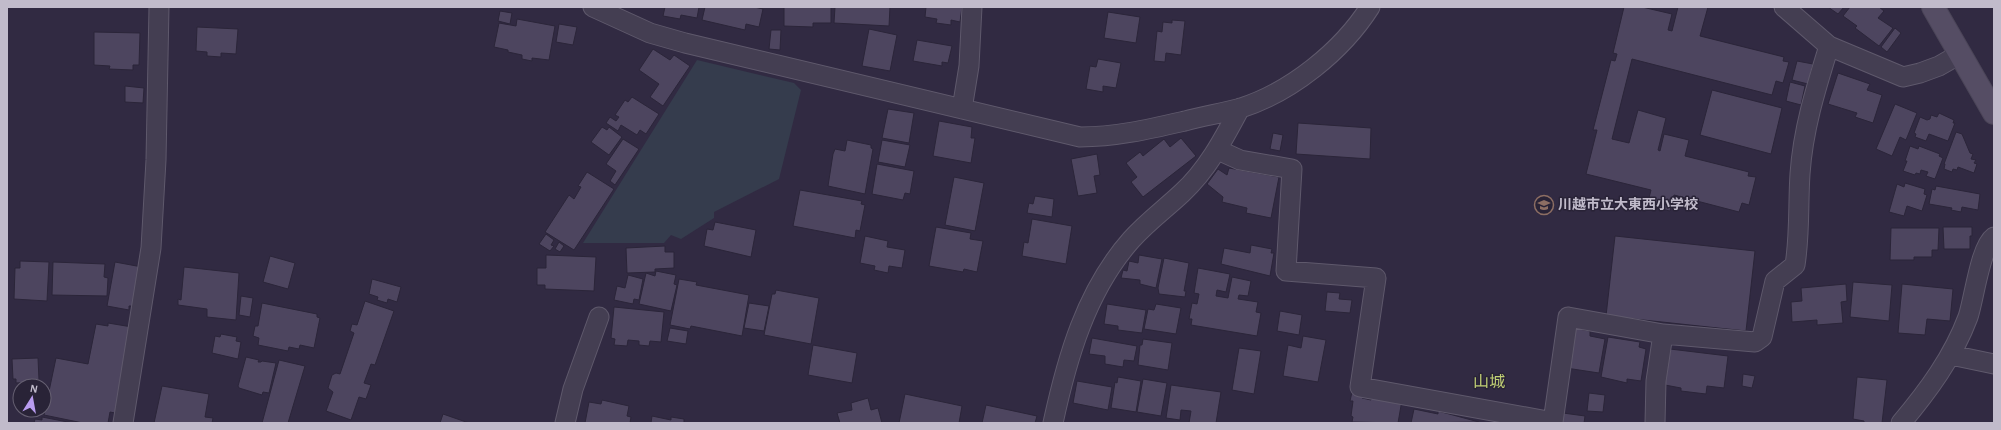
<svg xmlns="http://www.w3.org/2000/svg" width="2001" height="430" font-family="'Alegreya Sans','Noto Sans JP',sans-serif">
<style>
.green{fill:#353c4d}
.building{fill:#4d455f;stroke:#2b2539}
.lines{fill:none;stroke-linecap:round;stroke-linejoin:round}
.street-casing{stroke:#5f596c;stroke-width:21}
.secondary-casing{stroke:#4b4558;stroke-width:24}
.street{stroke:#443e52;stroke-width:19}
.secondary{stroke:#554d64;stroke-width:22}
.labels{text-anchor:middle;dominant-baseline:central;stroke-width:3;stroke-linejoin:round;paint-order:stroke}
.poi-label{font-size:14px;font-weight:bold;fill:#c1bbcb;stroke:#292337;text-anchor:start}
.quarter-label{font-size:16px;fill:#bfce74;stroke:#292337}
</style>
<rect width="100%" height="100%" fill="#312a42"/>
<path class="green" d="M697 60 794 83 801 90 779 179 714 212V218L681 239 671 235 664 243H583Z"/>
<path class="building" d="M665 7H699L697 18 681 15 680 19 663 16Z
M705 7H754L763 9 759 27 746 24 745 30 702 20Z
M784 7H831V23H813V27L784 26Z
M835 7H890L889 26 834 23Z
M926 7H962L960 22 951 20V25L936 23 937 19 925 17Z
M1624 7H1642L1672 14 1668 30 1672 31 1678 7H1708L1700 36 1784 57 1783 61 1789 62 1783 83 1776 81 1772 95 1632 59 1612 139 1629 143 1638 110 1666 118 1658 150 1660 151 1664 134 1689 140 1685 156 1749 172 1748 176 1756 177 1749 205 1742 203 1739 212 1674 195 1670 211 1647 206 1651 190 1586 174 1597 130H1593L1611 60 1615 61 1617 54 1613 53Z
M1828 7H1844L1838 14Z
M1850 7H1879L1884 11 1878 18 1893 28 1879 46 1855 28 1857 26 1843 16Z
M500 11 512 13 510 24 498 21Z
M1108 12 1140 17 1136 43 1104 38Z
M517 19 555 26 549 60 532 58V61L522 59V55L508 52V50L494 47 499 23 516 26Z
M1172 20 1185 21 1181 55 1166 53 1165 62 1154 61 1157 31 1162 32 1163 22 1172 23Z
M559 24 577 27 573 45 556 42Z
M197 27 238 29 236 54 221 53V57L207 56V52L196 51Z
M1895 28 1901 33 1887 52 1881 47Z
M869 29 897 35 890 71 862 66Z
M771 30H781L780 50 769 49Z
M94 32 140 33 139 65H133V70L109 69 110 66 94 65Z
M917 40 952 46 948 63 942 62V66L913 61Z
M653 49 670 60 674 55 690 66 663 106 650 97 659 84 639 70Z
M1098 59 1121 63 1116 88 1103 86V92L1086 89 1090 66 1096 67Z
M1797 61 1813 64 1808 84 1792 80Z
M1838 73 1870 84 1867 90 1882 95 1873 123 1855 117 1857 113 1828 104Z
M1790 82 1805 86 1801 105 1786 101Z
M125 86 144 88 143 103 125 102Z
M1712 90 1782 108 1771 154 1700 135Z
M632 97 659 114 646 134 640 130 637 135 621 125 618 131 606 123 610 117 616 121 619 117 615 115 625 100 628 102Z
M1895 104 1917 113 1906 140 1900 137 1892 156 1876 149Z
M888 109 914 113 909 143 882 138Z
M1939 113 1954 120 1953 123H1955L1948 141 1929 134 1926 141 1915 137 1916 134 1914 133 1920 117 1927 120 1930 119 1931 115 1937 117Z
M939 121 972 127 971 138H975L971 163 933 156Z
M1298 123 1371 128 1370 159 1296 154Z
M602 127 607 130 609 127 622 137 609 155 591 142Z
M1956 132 1962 134 1970 153 1973 154 1971 159 1976 160 1974 163 1977 164 1974 173 1958 167 1957 170 1953 169 1952 172 1944 169 1945 164H1944Z
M1273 133 1283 135 1280 151 1270 149Z
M1181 138 1196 156 1143 197 1131 182 1137 177 1126 163 1140 152 1143 156 1164 139 1170 147Z
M623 139 639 149 615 185 610 181 616 171 606 164Z
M847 140 871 145V148L873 149 865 194 828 186 833 154 835 149 845 151Z
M882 140 910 145 905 167 878 162Z
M1910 146 1918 149 1919 146 1940 154 1939 156 1943 158 1935 179 1926 176 1928 172 1921 170 1920 174 1916 173 1915 175 1903 171 1907 161H1905Z
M1097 154 1100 175 1094 176 1097 193 1078 196 1071 159Z
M877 164 914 171 910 194 905 193 903 200 872 194Z
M1229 168 1279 177 1271 218 1246 213 1247 208 1222 202 1223 197 1207 184 1218 169 1227 175Z
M587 172 614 189 574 250 545 232 569 195 574 199 581 187 578 186Z
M954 177 984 183 975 231 945 225Z
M1905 183 1925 189 1924 194 1927 195 1922 211 1907 206 1904 216 1889 212 1897 184 1904 187Z
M1936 186 1980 194 1978 210 1962 207 1961 212 1951 210 1952 208 1929 204 1932 189 1935 190Z
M800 190 862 201 861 204 865 205 860 231 856 230 855 238 793 226Z
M1035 196 1054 199 1052 217 1027 213 1029 203 1033 204Z
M1032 219 1072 226 1066 264 1022 256 1024 242 1028 243Z
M715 222 756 230 751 257 704 246 707 229 713 230Z
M936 227 971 233 970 239 983 241 977 272 964 269 963 272 929 266Z
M1943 227H1972V236H1970V249H1944Z
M1891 228H1939L1938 250H1932V257H1914V260H1890Z
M546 234 554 240 551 245 554 246 550 251 539 244Z
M865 236 888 241 887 247 905 250 902 268 889 266 888 273 874 270 875 266 860 263Z
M1615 236 1755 251 1746 331 1606 316Z
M559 242 564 246 560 252 555 249Z
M1251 245 1272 249 1271 253H1274L1270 276 1221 264 1224 248 1250 253Z
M665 246V252H674V268L655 269V272L627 273 626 248Z
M546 255 596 257 594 291 545 289V285H537V268H546Z
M1139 255 1162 259 1156 288 1140 284V280L1121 278 1123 270 1127 271 1129 261 1138 263Z
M270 256 295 263 288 289 263 282Z
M1164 258 1189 263 1184 291H1186L1185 297 1159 294 1158 288Z
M20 261 49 262 47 301 14 299 15 268H20Z
M53 262 105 264 104 277 108 278 107 296 52 295Z
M115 262 142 267 135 306H129V310L107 306Z
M184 267 239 273 236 320 207 317V309L178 305V299L181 300Z
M1198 268 1230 274 1226 292 1217 290 1216 296 1228 298 1232 277 1251 281 1248 296 1239 295 1238 299 1258 302 1256 312 1261 313 1257 336 1191 325 1192 319H1189L1192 303 1197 304 1199 294 1194 293Z
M656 271 676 275 674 284 677 285 671 311 639 304 646 273 655 276Z
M628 275 643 279 639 300 634 299 633 304 614 300 617 286 625 288Z
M372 279 401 287 397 302 388 299 387 303 377 300 378 297 369 294Z
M679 279 697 282 696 285 749 295 742 336 691 326 690 329 670 325Z
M1853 282 1892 285 1889 321 1850 317Z
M1846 284 1847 301 1841 302 1843 323 1817 325V320L1792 322 1791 302 1802 301 1801 288Z
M1902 284 1953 289 1950 321 1927 319 1925 335 1898 333Z
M776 290 819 298 811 344 764 335 772 294H775Z
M1327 292 1340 293 1339 299 1352 300 1350 313 1325 311Z
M241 296 253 298 250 317 239 315Z
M365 301 394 311 375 365 371 364 364 383 371 385 366 399 359 397 351 420 326 411 333 392 328 388 332 375 336 373 340 374 354 333 350 331 352 324 357 325Z
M262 303 317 314V317L320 318 314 348 300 345 299 349 289 347 288 351 258 345 259 338 253 336 255 326H258Z
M749 303 769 306 764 331 744 328Z
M1107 304 1146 310 1142 333 1118 330V326L1104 324Z
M1156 304 1181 308 1176 334 1144 329 1148 309 1154 310Z
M614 307 664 312 661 342 650 341 649 346 639 345V341L628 340 627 346 614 345 615 339 611 338Z
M1280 311 1302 315 1299 335 1277 331Z
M108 323 132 327 115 413 110 412 108 423H83L44 415 56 358 88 364 96 324 108 326Z
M670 328 688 331 686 344 667 341Z
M1573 328 1590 331V336L1605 339 1599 373 1566 368Z
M221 334 237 337 236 341 241 342 238 359 212 353 215 336 220 337Z
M1303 336 1326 340 1318 382 1283 376 1288 345 1301 348Z
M1608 337 1640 342 1639 347 1646 349 1641 381 1627 379V383L1601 377Z
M1092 338 1137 346 1134 361 1124 360 1123 367 1105 364V356L1089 354Z
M1143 339 1172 343 1168 370 1138 365 1140 345H1142Z
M813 345 857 353 852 383 808 375Z
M1239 348 1261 351 1254 394 1232 390Z
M1670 349 1728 356 1724 388 1707 386 1706 394 1681 391V388L1665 385Z
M246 357 259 360 258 362H261L262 361 276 363 269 393 263 392 262 395 239 388 238 386Z
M38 358 39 380H34V382L16 383V379H13L12 359Z
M279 360 305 366 288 423H262Z
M1743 374 1755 376 1752 388 1742 386Z
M1118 377 1141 381 1136 412 1111 408 1115 382 1117 383Z
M1857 377 1887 380 1882 423H1864V421L1853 419Z
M1143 379 1167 383 1161 416 1137 412Z
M1077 381 1112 387 1108 410 1073 403Z
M1171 385 1221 392 1216 423H1189L1191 411 1181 410 1180 420 1166 418Z
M162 386 209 394 205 417 213 418 212 423H154Z
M1352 392 1363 394 1362 398 1371 400 1372 395 1402 400 1398 423 1352 422 1353 417 1351 416 1353 401H1350Z
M1589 393 1605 395 1603 412 1587 411Z
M905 394 962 406 959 423H899Z
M868 398 871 410 878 408 882 423H840L837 413 852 410 851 403Z
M602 400 629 406 627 416 631 417 630 423H585L589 402 601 404Z
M986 405 1037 416 1035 423H982Z
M1414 409 1438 414V411L1479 422 1411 423Z
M1563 413 1585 416 1584 423H1561Z
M443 414 469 423H440Z
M652 416 671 420V417L684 419V423H651Z
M42 417 73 423H34L35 419 42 420Z"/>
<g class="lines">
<g class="street-casing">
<path id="street" d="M593 7 650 33 685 43 1080 137C1116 137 1150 129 1185 121 1203 116 1223 113 1241 108 1291 92 1342 51 1370 7
M1784 7 1829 46 1903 77 1920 73 1939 66 1960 54
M962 109 969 66 972 7
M1218 150 1240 160 1292 169 1286 271 1376 278 1360 387 1553 422 1568 317 1663 334
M1951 355 1994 364
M123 423 151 248 156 160 159 7
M565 423 573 389 599 317
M1053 423C1067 358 1086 291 1131 240 1147 222 1165 209 1182 193 1208 169 1224 138 1240 108
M1655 423 1656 381 1663 334 1755 342 1762 337 1775 281 1795 265C1800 234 1798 204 1800 174 1803 129 1816 88 1829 46
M1901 423C1928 391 1953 357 1968 317 1974 300 1980 247 1994 237"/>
</g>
<g class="secondary-casing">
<path id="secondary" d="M1933 7 1994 113"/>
</g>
<use href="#street" class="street"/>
<use href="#secondary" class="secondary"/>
</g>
<defs>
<g id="school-ring" transform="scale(1)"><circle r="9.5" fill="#292337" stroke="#8d6e63" stroke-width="1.5"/><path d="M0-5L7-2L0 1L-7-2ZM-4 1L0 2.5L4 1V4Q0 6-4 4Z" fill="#8d6e63"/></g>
</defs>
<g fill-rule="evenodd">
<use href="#school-ring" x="1544" y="205"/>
</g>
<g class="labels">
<g class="poi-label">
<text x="1558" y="205">川越市立大東西小学校</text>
</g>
<g class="quarter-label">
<text x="1489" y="382">山城</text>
</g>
</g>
<rect width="2001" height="430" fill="none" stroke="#c1bbcb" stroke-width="16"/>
<g transform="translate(32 398) rotate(11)"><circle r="19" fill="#292337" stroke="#666072"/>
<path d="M0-3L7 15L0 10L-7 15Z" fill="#b99cf0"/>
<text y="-6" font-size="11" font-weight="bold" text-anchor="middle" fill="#c1bbcb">N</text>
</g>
</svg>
